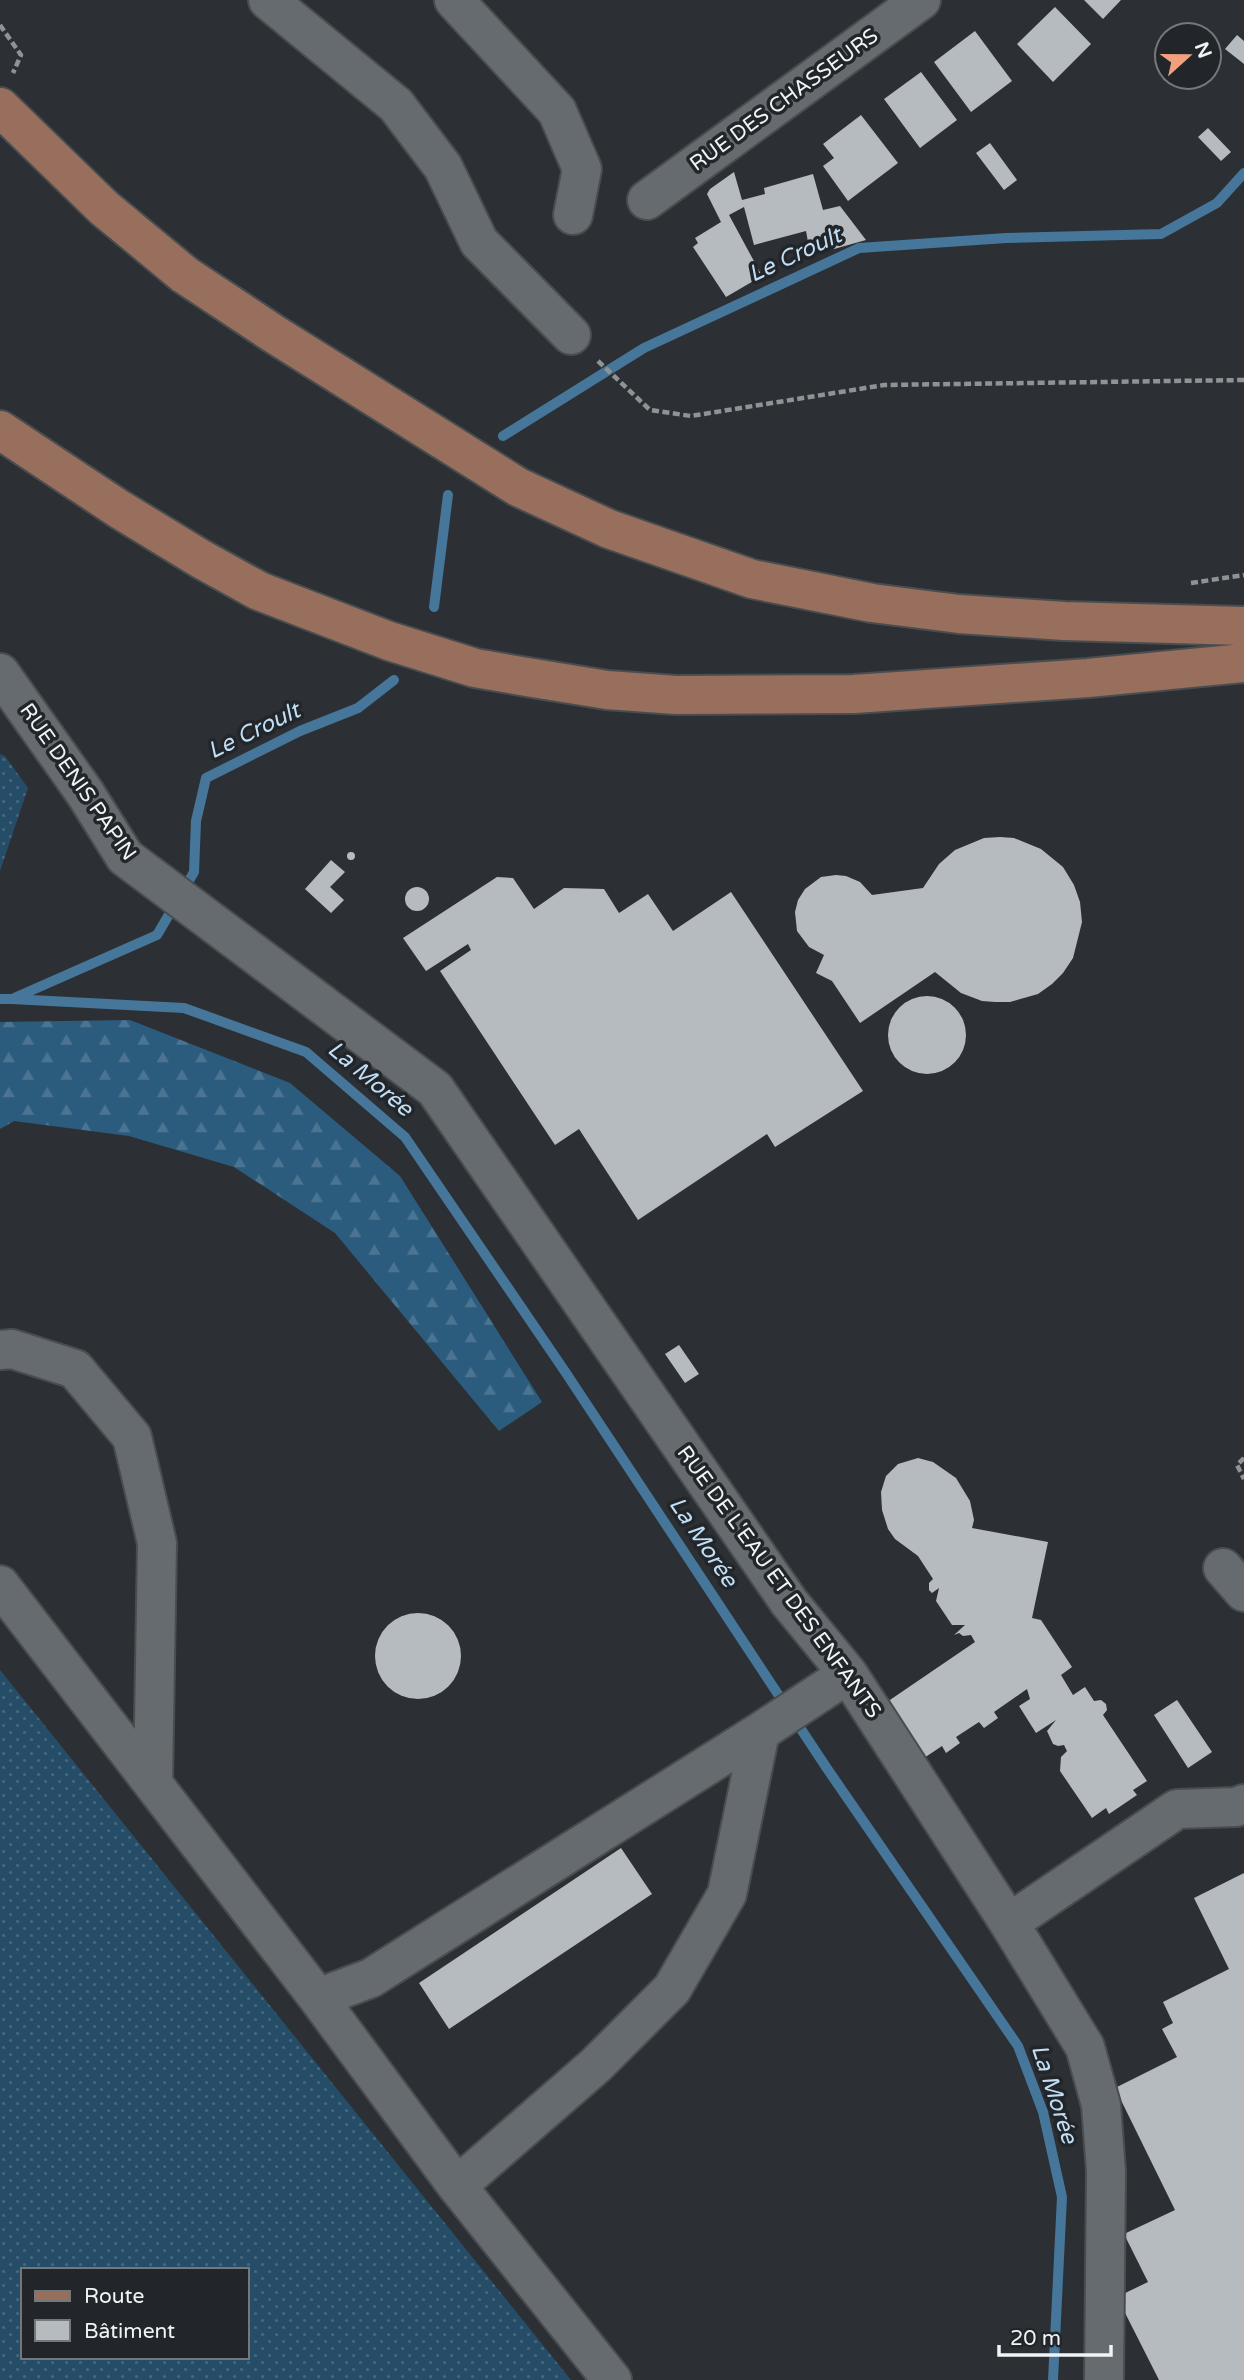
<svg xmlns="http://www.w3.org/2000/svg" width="1244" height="2380" font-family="'Varela Round',sans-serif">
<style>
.grass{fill:url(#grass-dots);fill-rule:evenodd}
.forest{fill:url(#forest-firs)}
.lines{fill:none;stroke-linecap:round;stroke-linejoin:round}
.stream{stroke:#46779a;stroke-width:10}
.building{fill:#b6bbbf}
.minor-casing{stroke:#4a4d4f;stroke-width:42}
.major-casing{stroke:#4a4d4f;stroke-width:42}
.path{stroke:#909396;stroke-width:4.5;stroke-dasharray:7 3.5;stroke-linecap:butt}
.minor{stroke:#666b6f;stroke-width:38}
.major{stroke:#986f5d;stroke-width:38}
.labels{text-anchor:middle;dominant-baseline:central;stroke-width:7;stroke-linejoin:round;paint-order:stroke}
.street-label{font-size:21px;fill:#f1f3f5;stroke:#22262a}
.water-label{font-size:23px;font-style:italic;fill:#c2def4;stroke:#22262a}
</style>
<defs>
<pattern id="grass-dots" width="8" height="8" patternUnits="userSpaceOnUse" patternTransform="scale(1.75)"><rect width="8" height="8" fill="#264d68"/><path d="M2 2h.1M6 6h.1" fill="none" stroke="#46677e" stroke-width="1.8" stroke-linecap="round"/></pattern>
<pattern id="forest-firs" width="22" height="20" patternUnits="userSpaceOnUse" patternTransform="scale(1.75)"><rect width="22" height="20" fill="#2b5c7e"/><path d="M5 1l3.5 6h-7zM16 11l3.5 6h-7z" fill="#4a7491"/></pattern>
</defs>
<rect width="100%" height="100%" fill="#2c3034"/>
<path class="grass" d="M0 754 5 756 28 788 0 871Z
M0 1670 571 2380H0ZM23 2270H247V2357H23Z"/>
<path class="forest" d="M130 1020 290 1083 400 1176 542 1402 499 1431 335 1233 234 1167 129 1136 14 1121 0 1129V1022Z"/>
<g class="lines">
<path class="stream" d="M503 436 644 348 859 248 1006 238 1161 234 1217 203 1244 173
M434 607 448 495
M0 999H12L157 935 194 872 196 821 206 778 300 731 358 708 394 680
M12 999 184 1008 306 1052 405 1137 566 1373 826 1767 1018 2046 1043 2112 1062 2197 1053 2380"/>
</g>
<path class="building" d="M1084 0H1121L1103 19Z
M1055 7 1091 44 1053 82 1017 44Z
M975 31 1012 81 971 112 934 62Z
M1237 35 1244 41V64L1225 49Z
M921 72 957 120 920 148 884 99Z
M861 115 898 163 848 201 823 166 834 158 823 144Z
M1208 128 1231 152 1221 161 1198 137Z
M990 143 1017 180 1004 190 976 153Z
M734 172 742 200 765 194 764 188 813 174 823 210 840 206 866 240 834 249 830 235 808 242 806 231 754 245 744 207 729 215 762 276 726 297 693 247 698 243 695 238 721 222 707 194 710 189Z
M1000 837 1014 838 1041 849 1063 867 1074 885 1080 902 1082 922 1073 958 1063 973 1052 984 1038 994 1010 1002H995L982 1001 961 993 935 972 860 1023 832 981 816 973 824 955 809 947 797 931 795 912 798 900 805 889 821 877 836 875 846 876 860 882 872 895 923 888 939 864 955 850 984 838Z
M347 856a4 4 0 1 1 8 0a4 4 0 1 1-8 0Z
M331 860 345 872 330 887 344 900 331 913 305 889Z
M497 877 513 878 534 909 564 888 604 889 619 913 648 894 673 931 731 892 863 1091 775 1147 767 1134 638 1220 579 1129 555 1145 440 971 471 950 468 944 426 971 403 938Z
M405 899a12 12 0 1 1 24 0a12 12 0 1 1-24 0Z
M888 1035a39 39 0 1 1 78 0a39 39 0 1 1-78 0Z
M679 1345 699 1374 685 1383 665 1354Z
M918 1458 933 1462 956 1478 970 1501 974 1520 972 1528 1048 1542 1032 1618 1041 1620 1072 1667 1061 1675 1073 1695 1085 1687 1094 1701 1101 1700 1106 1704 1107 1710 1103 1715 1147 1781 1133 1790 1137 1795 1109 1814 1106 1808 1092 1818 1060 1771 1061 1757 1067 1751 1064 1745 1058 1746 1053 1744 1047 1731 1056 1720 1036 1733 1019 1706 1030 1699 1027 1689 994 1712 998 1718 984 1728 979 1722 956 1737 960 1743 946 1753 942 1746 921 1760 884 1704 975 1642 971 1635 963 1636 959 1633 954 1635 965 1625H952L936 1601 939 1588 932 1593 929 1590V1583L933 1579 918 1556 895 1539 888 1529 882 1510 881 1492 886 1476 898 1464Z
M375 1656a43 43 0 1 1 86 0a43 43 0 1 1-86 0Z
M1177 1700 1212 1752 1188 1768 1154 1715Z
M621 1848 652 1894 449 2029 419 1983Z
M1244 1873V2380H1159L1117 2297 1148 2282 1124 2234 1175 2210 1115 2088 1177 2057 1162 2029 1173 2023 1163 2002 1229 1969 1194 1898Z"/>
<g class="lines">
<g class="minor-casing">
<path id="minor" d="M268 0 396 105 443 167 479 242 571 335
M454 0 557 111 582 169 573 215
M647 200 921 0
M0 673 85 793 125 857 435 1089 789 1602 848 1674 1009 1923 1085 2047 1101 2105 1106 2171 1104 2380
M0 1350 12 1349 75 1369 132 1437 157 1543 153 1784
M1223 1568 1244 1592
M0 1585 318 1998
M760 1732 848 1674
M1009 1923 1177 1809 1236 1807 1244 1804
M457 2186 596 2065 672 1989 727 1894 760 1732 371 1978 318 1998 457 2186 612 2380"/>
</g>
<g class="major-casing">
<path id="major" d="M0 107 104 208 185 275 274 334 518 487 609 529 752 579 872 603 959 614 1064 621 1244 626
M0 430 119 509 201 559 259 591 389 641 475 668 533 678 607 690 676 695 854 694 1088 678 1244 663"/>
</g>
<path class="path" d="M0 25 21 55 13 73
M598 361 650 410 691 416 884 385 1244 380
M1191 583 1244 575
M1244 1458 1237 1465 1244 1479"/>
<use href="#minor" class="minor"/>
<use href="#major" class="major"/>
</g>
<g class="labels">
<g class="street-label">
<text transform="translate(784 100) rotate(-36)">RUE DES CHASSEURS</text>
<text transform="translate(78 782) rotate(55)">RUE DENIS PAPIN</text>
<text transform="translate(779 1582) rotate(54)">RUE DE L'EAU ET DES ENFANTS</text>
</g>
<g class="water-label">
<text transform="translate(795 255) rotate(-25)">Le Croult</text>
<text transform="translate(254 731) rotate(-26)">Le Croult</text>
<text transform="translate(370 1079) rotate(40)">La Morée</text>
<text transform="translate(703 1542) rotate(56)">La Morée</text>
<text transform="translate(1054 2094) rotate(72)">La Morée</text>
</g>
</g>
<rect x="21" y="2268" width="228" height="91" fill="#22262a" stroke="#75787b" stroke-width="2"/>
<rect x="35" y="2291" width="35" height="10" fill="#986f5d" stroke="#75787b" stroke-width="2"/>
<text x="84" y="2303" font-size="21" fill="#f1f3f5">Route</text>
<rect x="35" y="2320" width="35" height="21" fill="#b6bbbf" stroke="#75787b" stroke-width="2"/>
<text x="84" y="2338" font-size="21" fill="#f1f3f5">Bâtiment</text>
<g transform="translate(1188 56) rotate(69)"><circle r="33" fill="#22262a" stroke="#75787b" stroke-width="2"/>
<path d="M0-5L12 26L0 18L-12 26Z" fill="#f1a17d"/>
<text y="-10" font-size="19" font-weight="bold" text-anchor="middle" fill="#f1f3f5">N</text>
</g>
<path d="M999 2345v10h112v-10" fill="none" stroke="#f1f3f5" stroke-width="3.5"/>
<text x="1010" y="2345" font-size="21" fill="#f1f3f5" stroke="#22262a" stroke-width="5" paint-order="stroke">20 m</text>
</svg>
